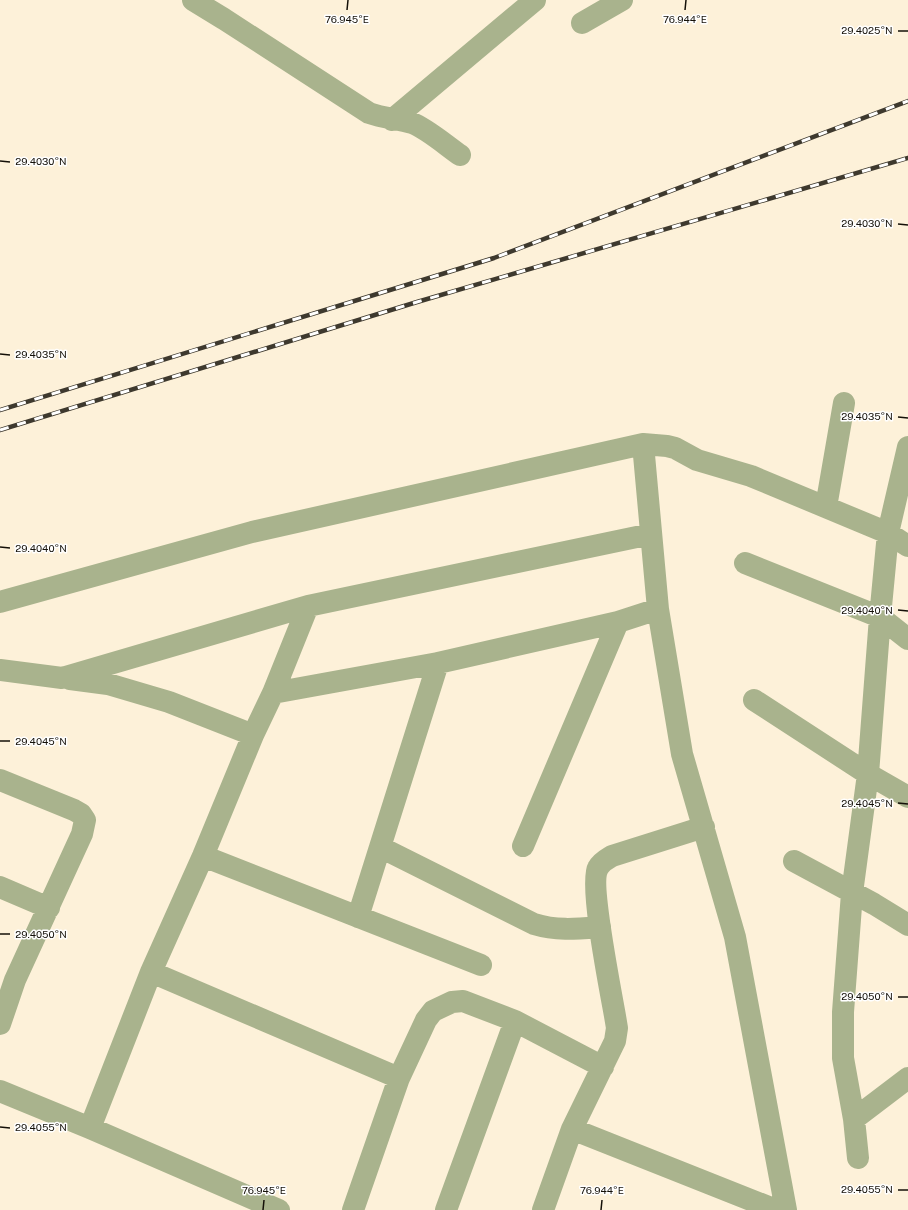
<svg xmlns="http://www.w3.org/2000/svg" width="908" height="1210" font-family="'Public Sans',sans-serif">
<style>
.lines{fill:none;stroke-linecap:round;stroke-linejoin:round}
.street{stroke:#a9b38d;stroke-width:22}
.rail-casing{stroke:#3e392e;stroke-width:4.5}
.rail{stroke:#fff;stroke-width:3;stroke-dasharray:9;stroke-linecap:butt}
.ticks{fill:none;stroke:#141008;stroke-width:1.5}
.ticks-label{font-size:10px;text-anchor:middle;fill:#141008;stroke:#fff;stroke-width:3;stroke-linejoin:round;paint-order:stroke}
</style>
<rect width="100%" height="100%" fill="#fdf1d9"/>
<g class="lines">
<path class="street" d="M193 0 224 19 369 113C383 118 398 119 412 123 426 128 447 146 460 155
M582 23 622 0
M392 120 535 0
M643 444 658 609 682 754 735 937 786 1210
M826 507 844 403
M745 563 880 617 908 639
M0 602 252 532 643 444 667 446 675 448 697 460 751 476 888 533 908 546
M0 670 62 678 308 606 651 534
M70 679 108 684 169 702 253 735
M273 693 438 663 618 622 658 609
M754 700 868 774 908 797
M0 780 74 810 81 814 85 820 82 834 15 980 0 1024
M523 846 618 622
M380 847 534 924C557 931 576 929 600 927
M203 856 481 965
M794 861 874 904 908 925
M0 887 49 908
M358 917 438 663
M151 972 399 1078
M0 1091 90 1128 279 1210
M854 1119 908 1078
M90 1128 151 972 203 856 253 735 273 693 308 606
M572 1129 776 1210
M858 1158 854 1119 843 1058V1012L852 893 868 774 880 617 888 533 908 447
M353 1210 399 1078 426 1020 433 1011 452 1002 463 1001 515 1021 603 1067
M446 1210 515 1021
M543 1210 572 1129 615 1041 617 1028 615 1016C611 993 589 883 598 868 601 862 607 859 612 856L704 827"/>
<g class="rail-casing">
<path id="rail" d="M0 410 494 258 908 101
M0 430 417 302 908 158"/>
</g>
<use href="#rail" class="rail"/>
</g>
<path class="ticks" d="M347 10 348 0M685 10 686 0M898 31H908M0 161 10 162M898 224 908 225M0 354 10 355M898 417 908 418M0 547 10 548M898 610 908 611M0 741H10M898 803 908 804M0 934H10M898 997H908M0 1127 10 1128M898 1190H908M263 1210 264 1200M601 1210 602 1200"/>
<g class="ticks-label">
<text x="347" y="23">76.945°E</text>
<text x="685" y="23">76.944°E</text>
<text x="867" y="34">29.4025°N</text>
<text x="41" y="165">29.4030°N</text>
<text x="867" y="227">29.4030°N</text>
<text x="41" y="358">29.4035°N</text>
<text x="867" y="420">29.4035°N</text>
<text x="41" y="552">29.4040°N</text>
<text x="867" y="614">29.4040°N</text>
<text x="41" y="745">29.4045°N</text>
<text x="867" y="807">29.4045°N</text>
<text x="41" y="938">29.4050°N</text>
<text x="867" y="1000">29.4050°N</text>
<text x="41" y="1131">29.4055°N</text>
<text x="867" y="1193">29.4055°N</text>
<text x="264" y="1194">76.945°E</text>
<text x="602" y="1194">76.944°E</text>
</g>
</svg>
